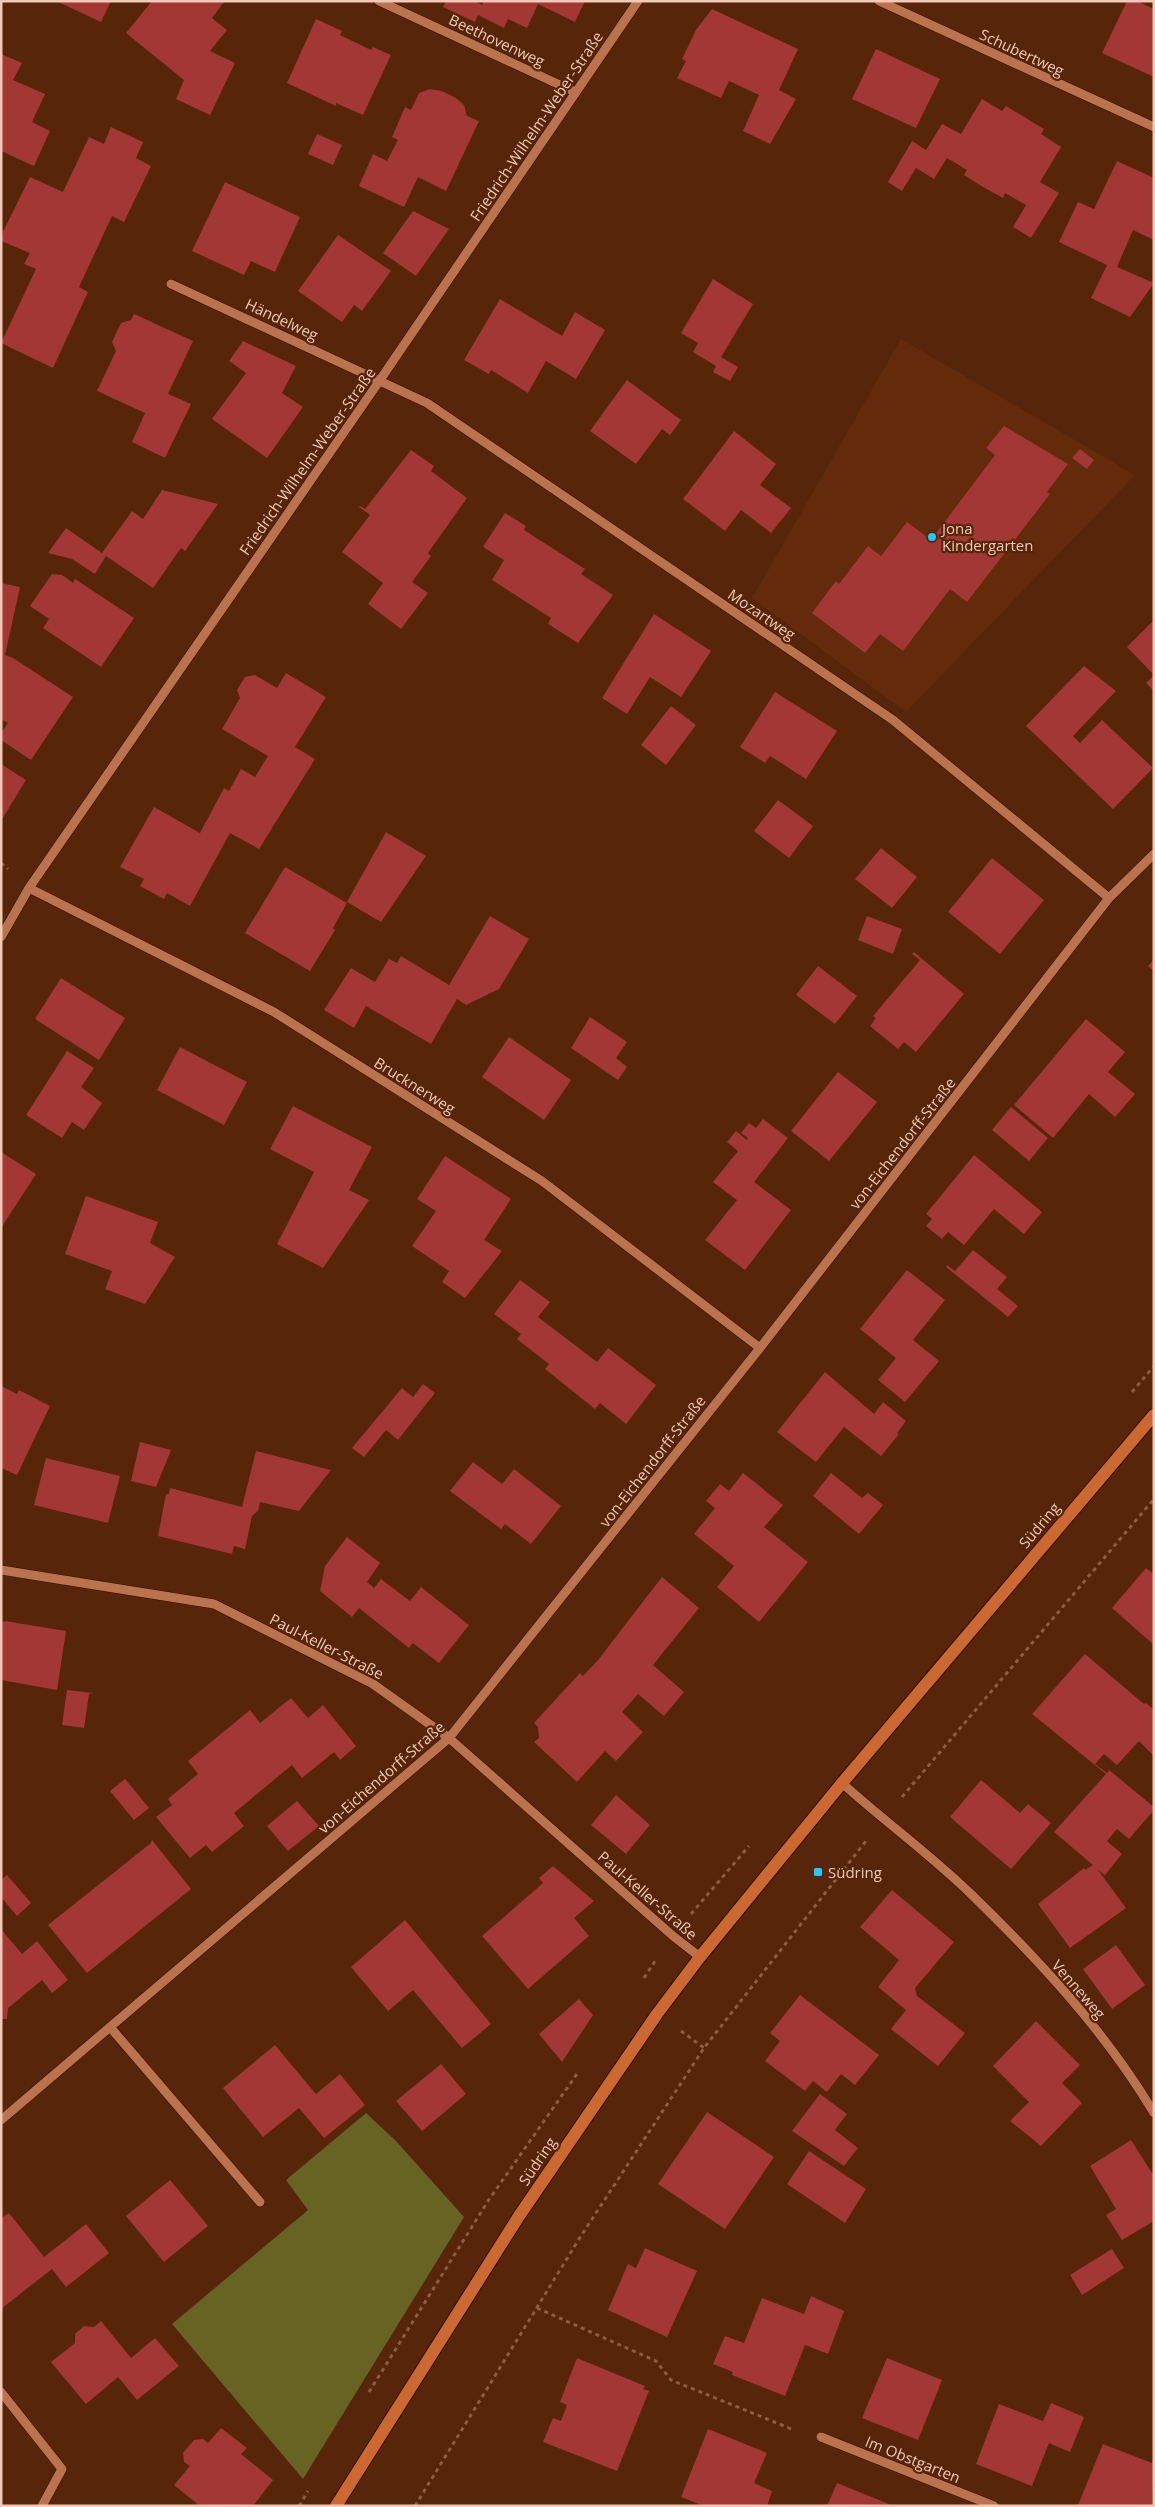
<svg xmlns="http://www.w3.org/2000/svg" width="1155" height="2507" font-family="'Open Sans',sans-serif">
<style>
.built{fill:#632b0b}
.green{fill:#676323}
.building{fill:#a23734}
.lines{fill:none;stroke-linecap:round;stroke-linejoin:round}
.minor-casing{stroke:#341101;stroke-width:10}
.major-casing{stroke:#341101;stroke-width:14}
.path{stroke:#8b5d44;stroke-width:3;stroke-dasharray:4 4;stroke-linecap:butt}
.minor{stroke:#bb724f;stroke-width:9}
.major{stroke:#cc6832;stroke-width:12}
.poi-dot{fill:#1fc9fd;stroke:#572509;stroke-width:2}
.labels{text-anchor:middle;dominant-baseline:central;stroke-width:4.5;stroke-linejoin:round;paint-order:stroke}
.street-label{font-size:15px;fill:#f1c9b6;stroke:#572509}
.poi-label{font-size:15px;fill:#f1c9b6;stroke:#572509;text-anchor:start}
</style>
<rect width="100%" height="100%" fill="#572509"/>
<path class="built" d="M901 339 1135 475 906 712 752 598Z"/>
<path class="green" d="M366 2113 396 2141 464 2217 303 2479 172 2324 308 2210 286 2180Z"/>
<path class="building" d="M56 1H111L101 22Z
M152 1 224 2 212 18 227 30 210 51 235 63 210 115 176 99 184 80 126 33Z
M446 1H474L482 5 484 1H585L575 22 538 4 527 28 508 19 504 28 478 15 475 22 443 7Z
M1127 1H1137L1154 9V77L1102 53Z
M712 9 798 49 779 90 796 99 770 144 743 131 759 95 729 81 721 98 677 78 686 61 682 59 696 30Z
M316 19 342 31 340 35 371 50 373 47 391 55 363 115 336 103V106L287 83Z
M876 49 940 79 916 128 852 99Z
M1 54 22 63 13 80 45 94 32 122 50 131 34 166 1 151Z
M430 89 442 91 456 98 464 105 467 116 479 121 446 191 418 177 404 207 359 186 373 154 387 161 398 140 392 137 405 107 411 110 419 93Z
M982 99 1002 111 1006 106 1044 129 1041 134 1061 147 1040 182 1059 193 1031 238 1013 227 1026 205 1005 193 1003 198 983 187 964 175 967 170 947 158 934 179 916 168 902 191 888 182 912 141 926 150 942 124 961 134Z
M111 127 143 142 136 158 151 166 124 222 112 216 79 287 88 292 53 368 1 343 36 269 24 264 30 253 1 241V236L30 177 63 192 89 137 104 144Z
M317 134 342 145 333 165 308 154Z
M1117 161 1154 178V240L1133 230 1117 267 1154 283 1130 317 1091 298 1107 265 1059 242 1078 202 1094 209Z
M225 182 300 217 275 272 251 261 244 275 192 251Z
M413 211 449 229 416 276 383 253Z
M338 235 391 271 362 311 354 305 342 322 298 291Z
M713 279 753 304 721 357 738 367 730 381 713 372 716 366 693 352 698 343 681 333Z
M500 299 562 336 575 312 605 330 576 379 546 361 528 393 491 370 489 374 464 360Z
M134 314 193 341 168 394 191 404 165 458 132 442 145 413 97 391 116 351 112 342 121 323 131 320Z
M243 341 296 366 282 393 303 407 267 458 212 419 246 373 229 361Z
M627 380 681 420 670 435 662 429 636 464 590 431Z
M1004 426 1068 464 1047 492 1050 494 967 602 950 589 903 651 880 634 865 653 812 613 836 581 839 584 868 546 881 556 907 522 931 540 995 455 986 448Z
M734 431 776 464 760 485 791 508 771 533 741 510 725 531 683 499Z
M1080 449 1094 460 1087 469 1072 458Z
M411 450 434 466 431 471 467 498 428 553 431 556 412 582 428 593 401 629 368 604 383 583 342 552 370 515 359 507 360 506 365 509Z
M162 490 218 504 185 551 181 548 153 588 106 556 95 574 72 559 48 553 66 528 102 553 132 511 143 519Z
M505 513 526 526 524 530 585 569 581 574 613 595 578 643 548 624 551 618 492 580 504 560 483 547Z
M52 574 62 575 73 583 75 579 134 618 101 667 43 628 49 619 30 606Z
M1 583 20 587 5 655 13 658 73 697 31 760 1 740V733L8 723 1 719Z
M654 614 711 651 681 697 650 677 627 714 602 698Z
M1154 620V675L1127 647Z
M1084 666 1116 691 1073 736 1080 743 1102 720 1153 768 1113 809 1026 726Z
M286 673 326 697 295 747 315 759 259 849 230 833 190 906 167 893 164 899 140 886 144 879 120 867 154 807 200 833 224 788 229 791 241 769 255 777 268 756 222 729 240 698 237 690 245 677 255 675 277 688Z
M1154 675V691L1146 683Z
M775 692 837 731 806 779 770 756 765 763 740 747Z
M671 706 696 725 666 765 641 745Z
M1 764 26 780 1 821Z
M778 800 813 826 789 858 754 831Z
M386 832 426 856 381 922 347 902Z
M881 848 917 877 892 908 855 879Z
M992 858 1044 900 1000 954 948 912Z
M285 867 347 903 333 928 335 930 310 971 245 933Z
M490 916 529 939 499 989 466 1005 457 999 431 1044 366 1006 354 1028 324 1010 351 968 375 982 389 959 397 963 401 956 449 985Z
M867 916 902 929 893 954 858 940Z
M914 952 964 994 916 1052 904 1042 898 1049 870 1026 876 1018 873 1016 920 960 912 954Z
M1154 959V971L1148 966Z
M818 966 857 996 835 1024 796 995Z
M61 978 125 1018 99 1060 35 1019Z
M590 1017 627 1042 616 1058 627 1067 618 1080 571 1048Z
M1086 1019 1125 1052 1108 1072 1135 1094 1115 1117 1089 1094 1053 1138 1014 1105Z
M509 1037 571 1080 544 1120 482 1077Z
M180 1047 247 1082 224 1125 157 1090Z
M67 1051 94 1068 81 1087 102 1103 84 1130 72 1122 62 1138 26 1115Z
M838 1072 877 1102 829 1161 791 1131Z
M293 1106 372 1147 349 1190 369 1200 323 1268 277 1244 314 1172 270 1149Z
M1011 1107 1048 1138 1029 1161 992 1130Z
M763 1119 788 1138 754 1182 791 1210 745 1270 705 1240 737 1200 713 1182 738 1151 727 1142 736 1131 747 1140 748 1138 741 1133 749 1123 756 1128Z
M1 1152 36 1174 1 1228Z
M974 1155 1042 1212 1024 1234 994 1209 964 1245 948 1232 942 1239 926 1226 932 1219 926 1214Z
M445 1156 511 1199 484 1240 502 1251 465 1298 442 1282 449 1271 412 1246 436 1211 417 1199Z
M86 1196 158 1222 150 1243 175 1257 145 1304 105 1289 112 1271 65 1254Z
M973 1250 1007 1277 997 1289 1018 1306 1008 1317 946 1267 947 1265 955 1271Z
M907 1270 945 1300 913 1340 939 1361 905 1402 878 1380 896 1358 860 1329Z
M520 1280 550 1302 538 1317 597 1362 608 1348 656 1385 626 1424 600 1403 595 1409 545 1369 549 1364 517 1339 521 1334 494 1314Z
M825 1372 874 1414 883 1402 906 1421 897 1433 899 1434 881 1456 844 1427 816 1462 777 1432Z
M423 1384 435 1393 398 1440 386 1430 364 1457 352 1448 402 1388 413 1397Z
M1 1386 17 1394 19 1390 50 1406 17 1475 1 1468Z
M140 1442 171 1450 156 1487 131 1481Z
M256 1451 331 1470 299 1511 260 1502 258 1511 252 1516 245 1549 234 1546 232 1554 158 1536 166 1494H169L170 1488 242 1507Z
M46 1458 120 1476 108 1523 34 1505Z
M473 1462 502 1484 514 1469 561 1506 531 1544 505 1524 501 1529 450 1491Z
M743 1473 783 1505 764 1527 808 1562 759 1622 717 1587 734 1566 694 1534 715 1508 706 1501 720 1484 729 1491Z
M831 1473 862 1498 868 1493 883 1505 859 1534 813 1496Z
M347 1537 380 1563 367 1582 374 1588 381 1579 410 1601 421 1587 469 1625 439 1663 413 1643 409 1648 359 1608 352 1617 320 1591 325 1566Z
M1146 1568 1154 1574V1645L1112 1608Z
M662 1577 699 1608 653 1665 684 1692 664 1716 638 1694 622 1712 643 1732 616 1761 605 1751 577 1782 534 1742 539 1738 538 1727 534 1723 580 1673 583 1676 598 1660Z
M5 1621 66 1631 57 1690 1 1680V1622Z
M1085 1654 1144 1704 1146 1703 1154 1710V1756L1139 1741 1117 1765 1104 1754 1095 1764 1107 1773 1109 1770 1154 1807V1810L1129 1839 1117 1829 1107 1841 1122 1854 1105 1875 1098 1870 1126 1908 1070 1948 1038 1904 1084 1868 1085 1870 1093 1865 1054 1832 1106 1774 1032 1714Z
M67 1690 93 1693 89 1694 84 1728 62 1725Z
M291 1698 308 1718 323 1705 356 1746 340 1760 334 1752 302 1778 292 1765 234 1813 244 1826 212 1852 206 1845 190 1858 156 1817 172 1805 168 1799 198 1774 188 1761 250 1710 260 1723Z
M125 1779 149 1808 134 1820 110 1791Z
M981 1780 1020 1813 1028 1804 1051 1823 1011 1869 950 1817Z
M616 1795 650 1825 626 1854 591 1825Z
M297 1801 319 1826 288 1851 267 1826Z
M152 1840 191 1889 87 1973 48 1925 151 1843Z
M553 1866 594 1901 574 1918 589 1936 528 1989 482 1936 543 1883 539 1878Z
M7 1875 31 1903 17 1916 1 1897V1880Z
M892 1890 954 1942 915 1988 917 1996 965 2033 938 2066 891 2029 906 2010 878 1987 899 1960 860 1927Z
M405 1920 491 2024 462 2048 413 1990 388 2011 351 1967Z
M1 1929 22 1954 37 1941 68 1980 52 1993 42 1980 8 2008 7 2019H1Z
M1116 1945 1145 1985 1112 2009 1083 1969Z
M800 1995 879 2055 855 2085 841 2074 827 2092 813 2081 805 2091 765 2061 780 2041 770 2033Z
M579 1999 593 2015 562 2062 539 2034Z
M1036 2021 1080 2065 1062 2083 1082 2103 1041 2146 1010 2121 1029 2102 993 2066Z
M275 2045 316 2094 340 2074 365 2105 324 2138 299 2108 263 2137 223 2088Z
M441 2064 466 2094 422 2131 396 2101Z
M820 2094 847 2114 835 2130 858 2148 844 2166 792 2131Z
M707 2112 774 2157 725 2229 658 2184Z
M1131 2140 1154 2176V2221L1122 2240 1106 2215 1116 2209 1090 2166Z
M809 2151 866 2189 845 2223 787 2184Z
M170 2180 208 2226 164 2262 126 2216Z
M9 2213 44 2257 86 2224 109 2253 66 2287 52 2269 1 2309V2218Z
M645 2248 697 2271 667 2337 608 2310 628 2264 636 2268Z
M1112 2249 1124 2268 1082 2295 1070 2275Z
M811 2296 844 2311 828 2354 805 2345 785 2396 732 2375 733 2372 713 2364 725 2336 744 2343 762 2298 804 2314Z
M101 2321 131 2358 155 2338 179 2366 137 2400 118 2377 86 2404 51 2362 75 2343V2334L84 2326 94 2327Z
M577 2358 645 2386 643 2389 649 2391 617 2471 543 2442 553 2418 561 2421 567 2405 560 2402Z
M887 2358 942 2380 918 2440 862 2418Z
M1051 2403 1084 2417 1070 2452 1049 2443 1032 2486 976 2464 999 2404 1043 2421Z
M221 2428 247 2448 241 2454 273 2480 253 2506H200L174 2485 190 2466 184 2462 183 2453 194 2440 203 2439 208 2443Z
M708 2429 767 2453 754 2483 772 2491 767 2506H704L681 2497Z
M1103 2444 1152 2463 1154 2455 1152 2506 1078 2505Z
M837 2483 894 2506H827Z"/>
<g class="lines">
<g class="minor-casing">
<path id="minor" d="M379 1 575 92
M879 1 1154 127
M171 284 427 403 893 720 1109 898
M29 888 274 1012 542 1181 760 1348
M1 937 29 888 380 380 638 1
M1 1570 214 1604 373 1684 449 1738 673 1936 700 1957
M842 1783C884 1821 931 1855 972 1895 1040 1961 1105 2031 1154 2113
M110 2027 260 2202
M1 2120 449 1738 760 1348 1109 898 1154 854
M1 2392 62 2469 42 2506
M821 2437 994 2506"/>
</g>
<g class="major-casing">
<path id="major" d="M336 2506 519 2216 657 2014 700 1957 842 1783 1154 1415"/>
</g>
<path class="path" d="M1 863 8 869
M1132 1392 1154 1366
M902 1797 1154 1499
M691 1914 749 1846
M644 1978 657 1958
M681 2031 704 2048
M537 2308 656 2361 671 2380 794 2430
M369 2392 488 2201 579 2071
M299 2506 308 2491
M415 2506 579 2239 704 2048 866 1841"/>
<use href="#minor" class="minor"/>
<use href="#major" class="major"/>
</g>
<g class="poi-dot">
<circle cx="932" cy="537" r="5"/>
<rect x="813" y="1867" width="10" height="10" rx="2.5"/>
</g>
<g class="labels">
<g class="street-label">
<text transform="translate(497 40) rotate(25)">Beethovenweg</text>
<text transform="translate(1022 52) rotate(25)">Schubertweg</text>
<text transform="translate(536 126) rotate(-56)">Friedrich-Wilhelm-Weber-Straße</text>
<text transform="translate(282 319) rotate(25)">Händelweg</text>
<text transform="translate(307 461) rotate(-55)">Friedrich-Wilhelm-Weber-Straße</text>
<text transform="translate(762 614) rotate(34)">Mozartweg</text>
<text transform="translate(415 1085) rotate(32)">Brucknerweg</text>
<text transform="translate(902 1143) rotate(-52)">von-Eichendorff-Straße</text>
<text transform="translate(652 1461) rotate(-52)">von-Eichendorff-Straße</text>
<text transform="translate(1039 1525) rotate(-50)">Südring</text>
<text transform="translate(327 1646) rotate(27)">Paul-Keller-Straße</text>
<text transform="translate(381 1777) rotate(-41)">von-Eichendorff-Straße</text>
<text transform="translate(648 1895) rotate(41)">Paul-Keller-Straße</text>
<text transform="translate(1079 1989) rotate(49)">Venneweg</text>
<text transform="translate(537 2161) rotate(-56)">Südring</text>
<text transform="translate(913 2459) rotate(22)">Im Obstgarten</text>
</g>
<g class="poi-label">
<text x="942" y="528">Jona<tspan x="942" dy="17">Kindergarten</tspan></text>
<text x="828" y="1872">Südring</text>
</g>
</g>
<rect width="1155" height="2507" fill="none" stroke="#f1c9b6" stroke-width="5"/>
</svg>
